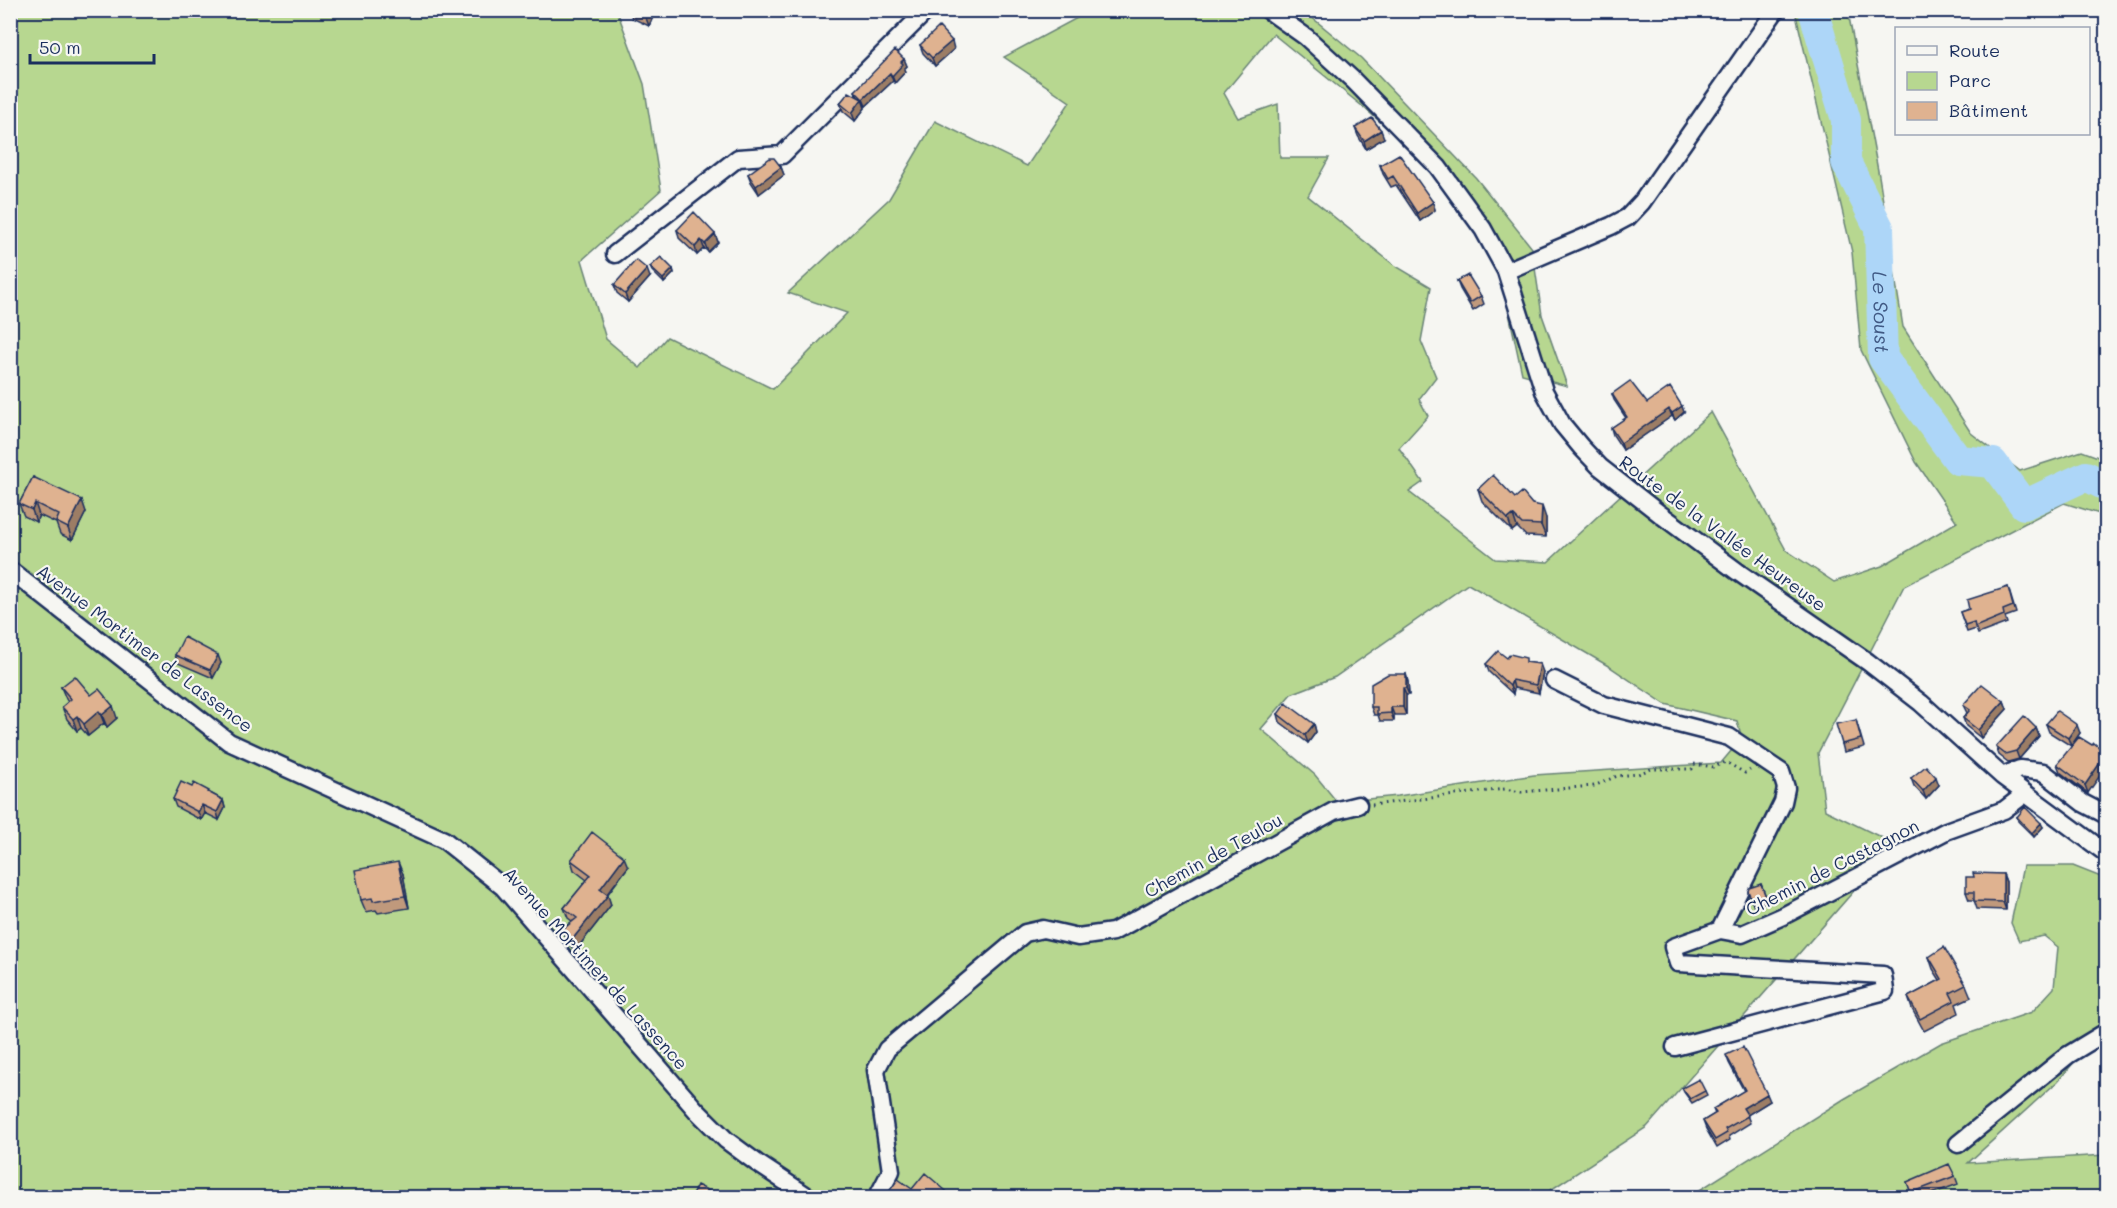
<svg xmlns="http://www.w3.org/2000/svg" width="2117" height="1208" font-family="Mali,sans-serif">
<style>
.green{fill:#b7d790;stroke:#698377;stroke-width:1.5;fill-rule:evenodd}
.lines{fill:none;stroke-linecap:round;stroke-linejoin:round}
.river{stroke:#add6f8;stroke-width:30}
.minor-casing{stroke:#1b2f5e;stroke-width:21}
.path{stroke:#1b2f5e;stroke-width:3;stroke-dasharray:1.5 4.5;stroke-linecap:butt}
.minor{stroke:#f6f6f2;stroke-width:16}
.wall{fill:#c0997c;stroke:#1b2f5e;stroke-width:1.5}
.shaded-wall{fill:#9c7d65;stroke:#1b2f5e;stroke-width:1.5}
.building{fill:#dfb290;stroke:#1b2f5e;stroke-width:1.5}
.labels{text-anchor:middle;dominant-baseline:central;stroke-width:4.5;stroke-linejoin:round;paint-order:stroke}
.street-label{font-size:18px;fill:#1b2f5e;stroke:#f6f6f2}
.water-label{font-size:20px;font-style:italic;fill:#405984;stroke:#f6f6f2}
</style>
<rect width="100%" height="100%" fill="#f6f6f2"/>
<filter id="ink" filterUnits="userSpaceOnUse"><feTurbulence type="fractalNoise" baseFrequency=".0167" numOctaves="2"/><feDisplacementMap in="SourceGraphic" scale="12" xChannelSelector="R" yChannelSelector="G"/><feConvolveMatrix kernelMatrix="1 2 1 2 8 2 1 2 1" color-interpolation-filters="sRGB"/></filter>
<g filter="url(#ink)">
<path class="green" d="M10 11H617L644 84 661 190 582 260 606 339 640 368 667 337 773 389 847 313 788 293 889 199 935 121 1027 166 1070 102 1004 57 1090 11H1304L1361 58 1476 178 1532 248 1542 315 1567 386 1522 374 1503 285 1486 248 1450 195 1405 144 1362 106 1273 34 1224 93 1238 118 1278 104 1280 158H1329L1308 196 1394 265 1431 287 1421 341 1436 377 1419 399 1428 416 1399 448 1423 482 1409 492 1495 559 1548 562 1711 412 1786 550 1834 582 1882 566 1957 522 1916 462 1861 350 1852 252 1795 11H1852L1849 17 1879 176 1903 327 1971 433 2020 471 2082 451 2106 460V516L2064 503 1904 586 1818 753 1825 810 1895 844 1647 1127 1540 1197H11ZM1468 584 1610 667 1665 704 1737 721 1742 738 1721 763 1534 775 1398 796 1337 802 1315 775 1261 729 1291 694 1335 677Z
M2023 866H2073L2106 879V1025L2058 1081 1968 1163 2106 1155V1197L1687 1198 1844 1099 1941 1043 2032 1012 2054 988 2058 947 2044 936 2019 941 2011 923Z"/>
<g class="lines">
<path class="river" id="s1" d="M1813 10 1846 120V162L1879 228 1883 358 1958 460 1993 463 2024 505 2086 476 2106 486"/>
<g class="minor-casing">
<path id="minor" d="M1268 10 1306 37 1353 80 1438 167 1483 229 1506 271 1544 391 1562 424 1581 447 1600 467 1660 514 1738 572 1868 662 1921 703 2002 776 2106 853
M615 254 738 158 782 155 927 10
M1506 271 1611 226 1628 217 1642 202 1776 10
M10 570 229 742 444 840 503 887 696 1110 726 1140 757 1163 810 1198
M1554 680 1604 705 1729 737 1781 772 1786 788 1783 802 1720 930
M2002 776 2020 769 2043 772 2083 803 2106 815
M1675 1047 1885 991 1883 975 1678 963 1673 947 1720 930 1742 934 1783 916 1946 831 2004 810 2025 794
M1958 1144 2068 1055 2106 1032
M877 1198 891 1171 876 1070 887 1049 1025 933 1043 929 1078 937 1113 932 1334 811 1358 805"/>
</g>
<path class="path" d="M1372 805 1505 789 1521 792 1594 786 1617 776 1638 774 1651 769H1692L1694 764 1713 767 1726 762 1745 773 1750 770"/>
<use href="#minor" class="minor"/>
</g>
<path class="wall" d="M629 10H656L649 26 632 18Z
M920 45 954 49 935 66 923 53Z
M904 59 907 66 904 69 905 72 895 83 893 81 866 106 864 105 865 108 855 121 843 111 840 103 858 97 855 91Z
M1355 128 1384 138 1366 149 1358 136Z
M1380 165 1433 202 1435 210 1420 221 1396 185 1391 187 1383 174Z
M781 167 784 175 759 194 751 182 748 174Z
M677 230 715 234 718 242 708 252 704 248 697 255 679 238Z
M650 267 673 269 674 273 664 283 652 271Z
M650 277 628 302 617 293 614 285Z
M1457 281 1481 296 1484 304 1473 311 1460 289Z
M1612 394 1647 403 1684 412 1675 420 1672 416 1623 450 1613 435 1611 428 1626 418 1614 400Z
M33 477 86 512 72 540 60 534 56 523 39 515 36 522 24 516 19 504Z
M1478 489 1515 498 1532 504 1546 518V537L1526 536 1517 527 1512 531 1482 501Z
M2008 587 2016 613 2005 617 2007 623 1978 634 1976 629 1967 632 1960 612 1969 609Z
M175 655 221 663 213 678 178 663Z
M1507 658 1528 662 1543 672 1539 693 1514 688 1513 694 1489 672 1486 664Z
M1406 674 1408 682 1409 695H1406V715H1394V721H1380L1378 715H1374L1371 707Z
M61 687 91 695 117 718 107 727 104 723 88 736 81 728 77 731 67 719 62 707 68 702 66 699Z
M2004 701 2007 709 1981 738 1966 726 1963 718 1967 713 1963 705Z
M1278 714 1314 724 1316 732 1308 743 1280 722Z
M1856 720 1864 747 1844 752 1842 744Z
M2046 724 2080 733 2071 746 2049 732Z
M2036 728 2039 736 2019 759 2008 762 1999 755 1996 747Z
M2092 745 2088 793 2060 772 2057 764Z
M1911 778 1939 785 1926 799 1914 786Z
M192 787 210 793 223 800 225 808 219 820 205 813 201 820 176 807 173 799Z
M2017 817 2043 827 2034 837 2018 821Z
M571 860 628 867 607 895 611 905 575 951 566 940 562 930 572 921 568 918 564 908 587 880 574 870Z
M403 874 409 908 378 913 376 910 366 912 361 900Z
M2003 874 2006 882V910L1977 909 1974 900H1969L1966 892 1974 877Z
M1761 884 1768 901 1754 907 1748 891Z
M1929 957 1966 985 1971 997 1956 1004 1959 1013 1924 1031 1912 1009 1908 997 1940 980 1933 969Z
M1726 1055 1770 1101 1747 1115 1750 1123 1729 1136 1730 1140 1717 1148 1706 1129 1703 1121 1715 1114 1713 1109 1744 1091 1729 1063Z
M1682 1088 1705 1091 1707 1095 1692 1103 1684 1092Z
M1955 1176 1958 1184 1923 1197H1913L1907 1182Z"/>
<path class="shaded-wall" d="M650 10H656L649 26 646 18Z
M952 41 954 49 935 66 932 58Z
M904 59 907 66 904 69 905 72 895 83 892 76Z
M890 73 893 81 866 106 863 99Z
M862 99 865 108 855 121 852 113Z
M1381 130 1384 138 1366 149 1364 141Z
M781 167 784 175 759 194 756 186Z
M1433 202 1435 210 1420 221 1417 213Z
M715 234 718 242 708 252 705 244Z
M701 240 704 248 697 255 695 247Z
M647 269 650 277 628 302 625 294Z
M673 269 674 273 664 283 663 279Z
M1682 406 1684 412 1675 420 1672 413Z
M1669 409 1672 416 1623 450 1621 443Z
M82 500 86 512 72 540 68 528Z
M35 503 39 515 36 522 32 510Z
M1542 506 1546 518V537L1541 525Z
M1513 515 1517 527 1512 531 1508 519Z
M218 655 221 663 213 678 210 670Z
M1540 664 1543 672 1539 693 1536 685Z
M1406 674 1408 682 1409 695 1406 688Z
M1512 680 1514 688 1513 694 1510 686Z
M1403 688 1406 695V715L1403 707Z
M2004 701 2007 709 1981 738 1978 730Z
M113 706 117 718 107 727 102 715Z
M1391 707 1394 715V721L1391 713Z
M99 711 104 723 88 736 84 724Z
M77 716 81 728 77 731 73 719Z
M1314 724 1316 732 1308 743 1305 735Z
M2077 725 2080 733 2071 746 2068 738Z
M2036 728 2039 736 2019 759 2016 751Z
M2106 754V767L2088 793 2085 785Z
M1936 777 1939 785 1926 799 1923 791Z
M223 800 225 808 219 820 217 812Z
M202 805 205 813 201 820 198 812Z
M2041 823 2043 827 2034 837 2032 833Z
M624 857 628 867 603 899 600 889Z
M398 862 403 874 409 908 405 896Z
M2003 874 2006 882V910L2003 902Z
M608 895 611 905 575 951 571 941Z
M1767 1094 1770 1101 1746 1116 1743 1108Z"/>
<path class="building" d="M630 10H650L646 18Z
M939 27 952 41 932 58 920 45Z
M895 50 904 59 901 62 903 64 892 76 890 73 863 99 855 91Z
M849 92 862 99 852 113 840 103Z
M1372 118 1381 130 1364 141 1355 128Z
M1399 154 1433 202 1417 213 1393 176 1388 179 1380 165Z
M770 158H774L781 167 756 186 748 174Z
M694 212 715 234 705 244 701 240 695 247 677 230Z
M661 257 673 269 663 279 650 267Z
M636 260 647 269 625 294 614 285Z
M1468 275 1481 296 1470 303 1457 281Z
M1630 381 1647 403 1670 387 1682 406 1672 413 1669 409 1621 443 1611 428 1627 417 1612 394Z
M1493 475 1515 498 1522 492 1532 504 1542 506 1541 525 1522 524 1513 515 1508 519 1478 489Z
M33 477 82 500 68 528 56 522 59 515 35 503 32 510 19 504Z
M2008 587 2013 606 2003 610 2004 615 1975 627 1974 622 1965 625 1960 612 1969 609 1967 600Z
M184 637 218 655 210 670 175 655Z
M1498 651 1507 658 1510 654 1526 658V662L1540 664 1536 685 1512 680 1510 686 1486 664Z
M1388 674H1406V688H1403V707H1391V713L1377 714V707H1371V684Z
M75 676 91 695 99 689 113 706 102 715 99 711 84 724 77 716 73 719 62 707 71 699 61 687Z
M1982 684 2004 701 1978 730 1963 718 1970 710 1963 705Z
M1286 703 1314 724 1305 735 1278 714Z
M2057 711 2077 725 2068 738 2046 724Z
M2024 716 2036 728 2016 751 2005 754 1996 747Z
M1856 720 1861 739 1842 744 1836 724Z
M2079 737 2092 745 2094 743 2106 753V754L2085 785 2057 764Z
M1926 766 1936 777 1923 791 1911 778Z
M181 782 192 787 194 783 209 791 208 792 223 800 217 812 202 805 198 812 173 799Z
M2025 807 2041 823 2032 833 2017 817Z
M592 832 624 857 600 889 608 895 571 941 562 930 577 918 564 908 591 875 571 860Z
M398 862 405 896 373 901 372 898 361 900 355 870Z
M1973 873 2003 874V902L1974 901V892H1966V877H1974Z
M1761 884 1766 897 1753 903 1748 891 1749 888Z
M1944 947 1966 985 1950 993 1954 1001 1920 1019 1908 997 1942 979 1929 957Z
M1743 1047 1767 1094 1743 1108 1748 1116 1725 1129 1727 1133 1715 1140 1703 1121 1716 1113 1713 1109 1745 1090 1726 1055Z
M1699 1079 1705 1091 1690 1099 1682 1088Z
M1949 1164 1955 1176 1911 1193 1907 1182Z
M925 1173 952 1196V1197H889L890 1195 888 1193 898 1179 912 1189Z
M697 1185 715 1194 713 1197H691Z"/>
</g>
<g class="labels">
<g class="street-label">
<text transform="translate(1723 533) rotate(36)">Route de la Vallée Heureuse</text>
<text transform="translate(145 648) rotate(37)">Avenue Mortimer de Lassence</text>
<text transform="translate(1213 855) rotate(-29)">Chemin de Teulou</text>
<text transform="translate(1832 867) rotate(-27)">Chemin de Castagnon</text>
<text transform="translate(596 968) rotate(48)">Avenue Mortimer de Lassence</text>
</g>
<g class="water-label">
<text stroke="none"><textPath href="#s1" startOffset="315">Le Soust</textPath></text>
</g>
</g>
<rect width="2117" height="1208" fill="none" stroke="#f6f6f2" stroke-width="36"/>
<rect x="18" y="18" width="2081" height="1172" fill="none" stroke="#1b2f5e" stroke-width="2" filter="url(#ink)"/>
<rect x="1895" y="27" width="195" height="108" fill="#f6f6f2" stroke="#9ea6b7" stroke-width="1.5"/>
<rect x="1907" y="46" width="30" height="9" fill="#f6f6f2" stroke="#9ea6b7" stroke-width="1.5"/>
<text x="1949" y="57" font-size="18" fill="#1b2f5e">Route</text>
<rect x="1907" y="72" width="30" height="18" fill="#b7d790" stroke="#9ea6b7" stroke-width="1.5"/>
<text x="1949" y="87" font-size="18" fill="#1b2f5e">Parc</text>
<rect x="1907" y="102" width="30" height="18" fill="#dfb290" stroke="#9ea6b7" stroke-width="1.5"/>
<text x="1949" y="117" font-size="18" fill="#1b2f5e">Bâtiment</text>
<path d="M30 54v9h124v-9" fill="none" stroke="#1b2f5e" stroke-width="3"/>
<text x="39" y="54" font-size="18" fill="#1b2f5e" stroke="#f6f6f2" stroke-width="4.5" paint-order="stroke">50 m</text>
</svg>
